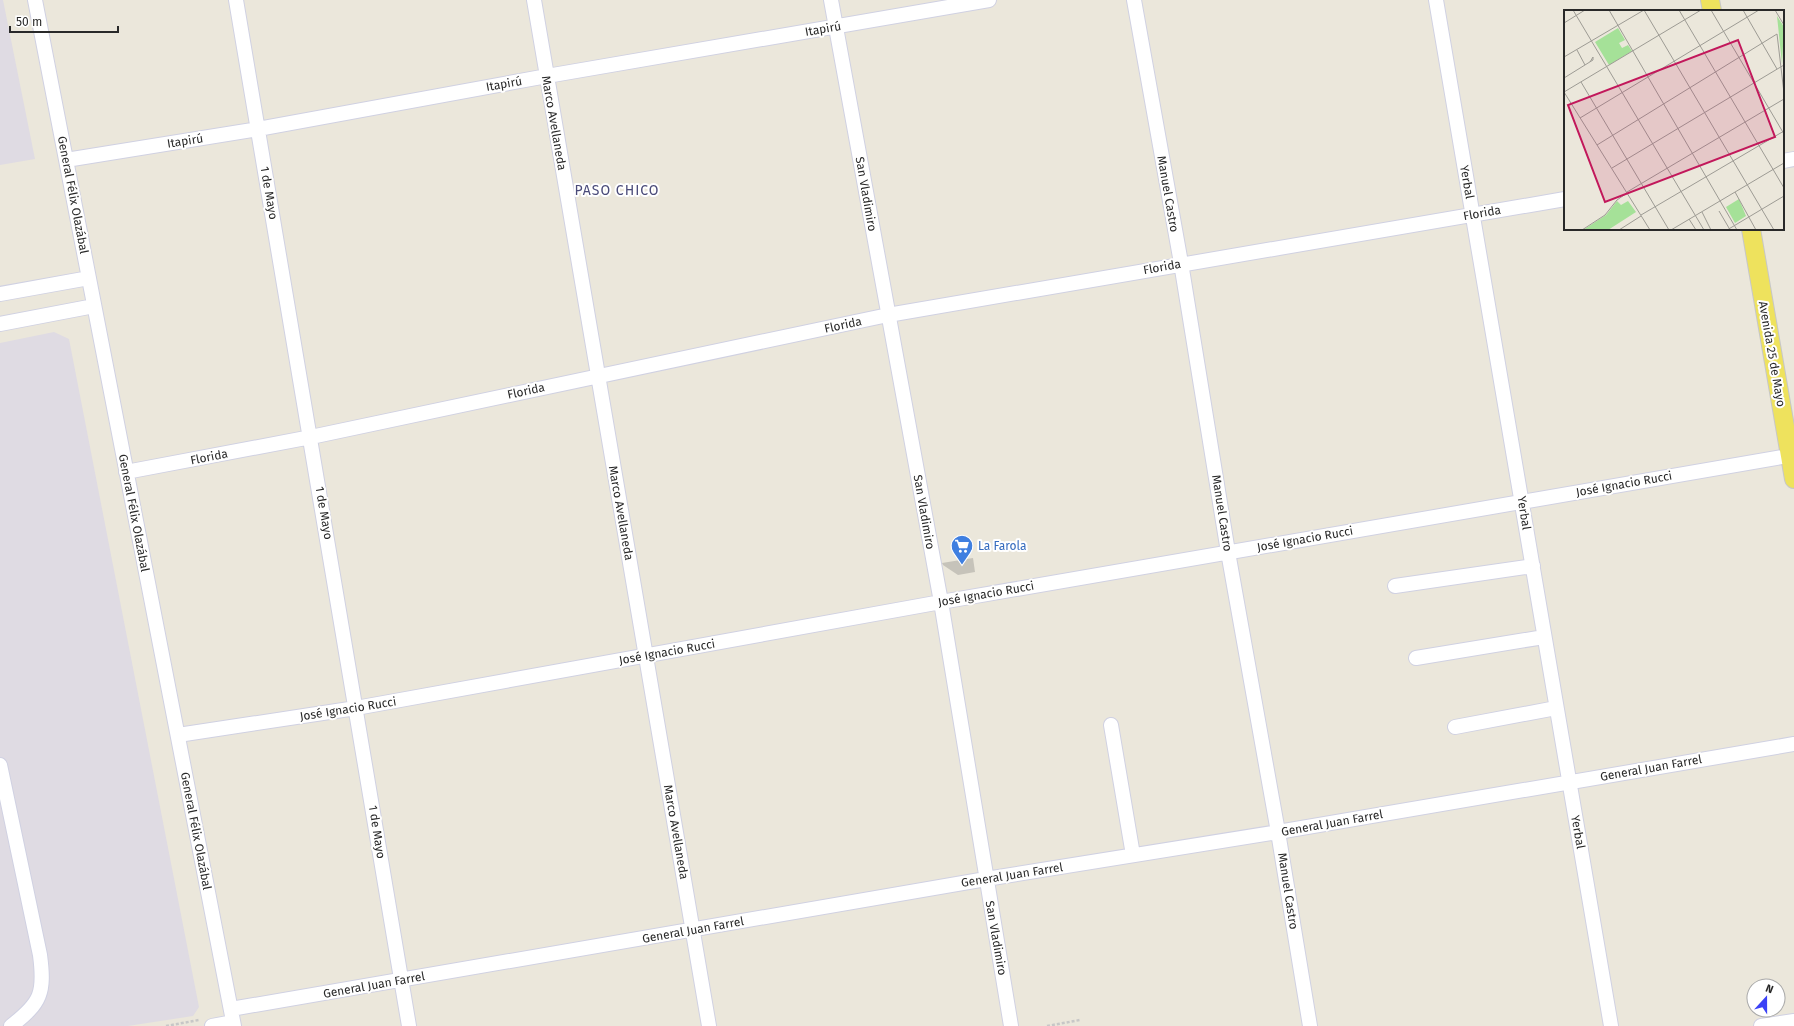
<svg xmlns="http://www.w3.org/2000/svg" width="1794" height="1026" font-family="'Fira Sans',sans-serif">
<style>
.industrial{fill:#dfdbe3}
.building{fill:#c6c3ba}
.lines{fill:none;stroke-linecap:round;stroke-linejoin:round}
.minor-casing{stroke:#d0d1e2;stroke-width:16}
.major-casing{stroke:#c7c7c7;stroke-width:20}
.path{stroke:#c7c7c7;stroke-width:2.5;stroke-dasharray:3 2;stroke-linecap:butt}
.minor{stroke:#fff;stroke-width:14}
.major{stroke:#eee25d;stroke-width:18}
.labels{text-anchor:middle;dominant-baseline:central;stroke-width:4;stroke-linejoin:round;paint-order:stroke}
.street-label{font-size:12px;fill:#292929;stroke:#fff}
.shop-label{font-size:12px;fill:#366cbe;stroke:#fff;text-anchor:start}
.quarter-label{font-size:14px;letter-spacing:1px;fill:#4a4b79;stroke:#fff}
.inset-road{fill:none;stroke:#9d9b94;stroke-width:1}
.view{fill:#c2185b;fill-opacity:0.15;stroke:#c2185b;stroke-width:2}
.inset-edge{fill:none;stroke:#292929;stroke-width:2}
</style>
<rect width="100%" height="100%" fill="#ebe7db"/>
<path class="industrial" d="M0 0H3L35 159 0 165Z
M54 332 69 339 199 1007 193 1016 128 1026H0V343Z"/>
<path class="building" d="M973 558 975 572 958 575 943 565 942 563Z"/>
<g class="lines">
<g class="minor-casing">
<path id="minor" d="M35 0 234 1026
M236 0 409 1026
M534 0 709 1026
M831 0 941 602 1011 1026
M1134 0 1181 263 1228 552 1278 832 1310 1026
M1436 0 1611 1026
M66 160 258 129 547 76 989 0
M1783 161 1794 159
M0 294 89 278
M0 324 94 306
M126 472 311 437 888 315 1565 199
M1395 586 1533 566
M1416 658 1544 637
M1111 725 1133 855
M1455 727 1556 708
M178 735 356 708 941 602 1794 455
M0 765 40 955C45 993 41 1003 11 1026
M231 1009 986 879 1278 832 1794 744
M212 1026 233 1022
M1761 1026 1794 1021"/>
</g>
<g class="major-casing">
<path id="major" d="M1710 0 1712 11
M1751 229 1794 479"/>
</g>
<path class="path" d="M166 1026 199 1020
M1047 1026 1080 1020"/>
<use href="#minor" class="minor"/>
<use href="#major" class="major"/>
</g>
<defs>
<g id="supermarket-pin" transform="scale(1.15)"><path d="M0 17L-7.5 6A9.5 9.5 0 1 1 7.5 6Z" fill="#3f7fe0" stroke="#fff"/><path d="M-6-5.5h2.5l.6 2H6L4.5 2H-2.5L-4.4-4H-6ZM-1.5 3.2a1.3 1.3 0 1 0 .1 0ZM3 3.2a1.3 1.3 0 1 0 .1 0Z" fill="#fff"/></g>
</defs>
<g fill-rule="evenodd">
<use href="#supermarket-pin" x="962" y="546"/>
</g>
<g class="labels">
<g class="street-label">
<text transform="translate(823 29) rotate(-10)">Itapirú</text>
<text transform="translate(504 84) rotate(-10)">Itapirú</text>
<text transform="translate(554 123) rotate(80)">Marco Avellaneda</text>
<text transform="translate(185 141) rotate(-9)">Itapirú</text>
<text transform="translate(1467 182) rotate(80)">Yerbal</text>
<text transform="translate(269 193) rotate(80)">1 de Mayo</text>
<text transform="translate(866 194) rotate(80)">San Vladimiro</text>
<text transform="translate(1168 194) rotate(80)">Manuel Castro</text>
<text transform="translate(73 195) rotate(79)">General Félix Olazábal</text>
<text transform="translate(1482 213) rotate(-10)">Florida</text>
<text transform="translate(1162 267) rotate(-10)">Florida</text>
<text transform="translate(843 325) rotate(-12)">Florida</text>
<text transform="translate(1772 354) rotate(80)">Avenida 25 de Mayo</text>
<text transform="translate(526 391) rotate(-12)">Florida</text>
<text transform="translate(209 457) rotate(-11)">Florida</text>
<text transform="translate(1624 484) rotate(-10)">José Ignacio Rucci</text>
<text transform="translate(924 512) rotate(80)">San Vladimiro</text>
<text transform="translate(134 513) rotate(79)">General Félix Olazábal</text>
<text transform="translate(324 513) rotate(80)">1 de Mayo</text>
<text transform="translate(621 513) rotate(80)">Marco Avellaneda</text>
<text transform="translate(1222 513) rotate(81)">Manuel Castro</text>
<text transform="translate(1524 513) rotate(81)">Yerbal</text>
<text transform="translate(1305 539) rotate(-10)">José Ignacio Rucci</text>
<text transform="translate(986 594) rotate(-10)">José Ignacio Rucci</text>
<text transform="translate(667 652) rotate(-10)">José Ignacio Rucci</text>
<text transform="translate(348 709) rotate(-9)">José Ignacio Rucci</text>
<text transform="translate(1651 768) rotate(-10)">General Juan Farrel</text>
<text transform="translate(1332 823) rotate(-10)">General Juan Farrel</text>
<text transform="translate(196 831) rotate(79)">General Félix Olazábal</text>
<text transform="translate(377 832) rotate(81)">1 de Mayo</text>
<text transform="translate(676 832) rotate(80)">Marco Avellaneda</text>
<text transform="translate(1578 832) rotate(80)">Yerbal</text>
<text transform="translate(1012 875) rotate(-9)">General Juan Farrel</text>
<text transform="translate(1288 891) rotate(81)">Manuel Castro</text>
<text transform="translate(693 930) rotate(-10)">General Juan Farrel</text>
<text transform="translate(996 938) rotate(80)">San Vladimiro</text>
<text transform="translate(374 985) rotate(-10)">General Juan Farrel</text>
</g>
<g class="shop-label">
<text x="978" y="546">La Farola</text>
</g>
<g class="quarter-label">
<text x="617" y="190">PASO CHICO</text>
</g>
</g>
<g transform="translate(1564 10)">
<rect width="220" height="220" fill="#ebe7db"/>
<path d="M213 6 220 17 218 55V54ZM54 18 61 30 55 33 58 38 64 35 68 41 45 55 31 32ZM175 189 182 206 171 213 162 197ZM53 191 57 195 64 191 72 202 44 220H19L42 205Z" fill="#a5e198"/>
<path class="inset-road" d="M9 0 140 220M45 0 173 220M115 0 220 178M147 0 220 124M179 0 213 59M211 0 220 15M0 13 21 0M13 40 21 55M0 47 80 0 210 220M0 68 29 50V47L26 52M17 72 105 220M16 108 195 0M33 135 213 24 220 83M48 158 220 55M63 182 220 89M171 182 192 220M155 201 165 218M138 202 147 220M77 205 220 121M125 209 132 220M18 220 41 205 53 190 63 183M55 220 77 206M86 220 0 82 137 0M107 220 220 153M163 220 220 186"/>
<path class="view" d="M174 30 211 127 41 192 4 95Z"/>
<rect width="220" height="220" class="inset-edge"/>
</g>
<g transform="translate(1766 998) rotate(21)"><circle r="19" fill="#ffffff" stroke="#a9a9a9"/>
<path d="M0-3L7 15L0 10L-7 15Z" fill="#3c42f6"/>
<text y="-6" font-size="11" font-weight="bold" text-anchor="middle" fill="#292929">N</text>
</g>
<path d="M10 26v6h108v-6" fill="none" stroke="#292929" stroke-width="2"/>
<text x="16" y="26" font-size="12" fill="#292929" stroke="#ffffff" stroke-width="3" paint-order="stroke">50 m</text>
</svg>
